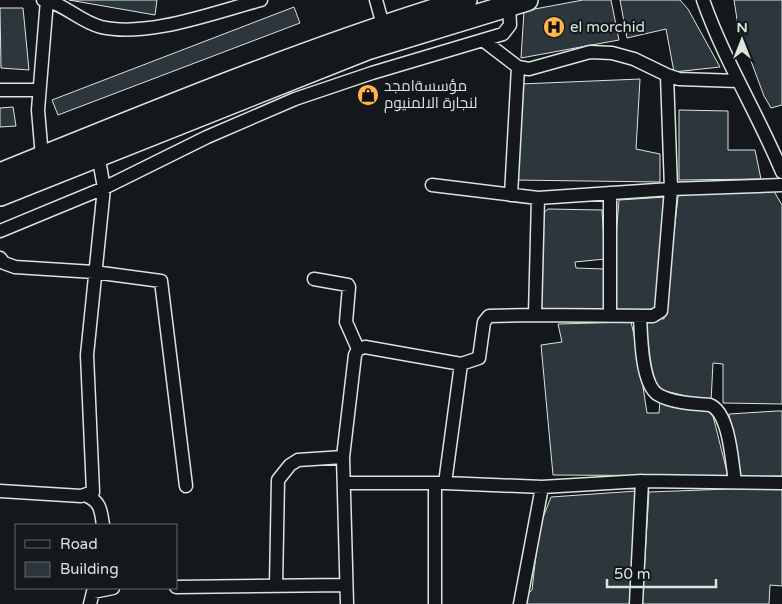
<svg xmlns="http://www.w3.org/2000/svg" width="782" height="604" font-family="'Varela Round',Cairo,sans-serif">
<style>
.building{fill:#2c363c;stroke:#d8e6dc}
.lines{fill:none;stroke-linecap:round;stroke-linejoin:round}
.minor-casing{stroke:#d8e6dc;stroke-width:15}
.primary-casing{stroke:#d8e6dc;stroke-width:24}
.minor{stroke:#14181c;stroke-width:12}
.primary{stroke:#14181c;stroke-width:21}
.labels{text-anchor:middle;dominant-baseline:central;stroke-width:4;stroke-linejoin:round;paint-order:stroke}
.poi-label{font-size:15px;fill:#d8e6dc;stroke:#14181c;text-anchor:start}
</style>
<rect width="100%" height="100%" fill="#14181c"/>
<path class="building" d="M69 0H157L155 15Z
M583 0H611L619 40 521 58 524 11Z
M620 0H680L688 9 720 67 674 72 666 29 627 38Z
M734 0H782V105L771 108 764 96 738 26Z
M294 7 300 23 58 115 52 100Z
M0 8H23L29 70 1 68Z
M640 79 636 149 660 154V182L514 180 520 84Z
M13 107 16 126 0 127V108Z
M679 110 728 111V150H755L761 179 679 180Z
M772 188 782 205V404L723 403V364L713 363 711 402 657 389 644 348 646 317 664 319 679 189Z
M666 197 656 309 615 312 613 274 619 200Z
M548 209 602 210 605 259 575 262 576 268 604 269 605 311 539 312 541 215Z
M631 322 637 348 647 413H659L660 401 711 408 728 476 553 475 541 345 562 342 558 324Z
M777 411H782V476L740 477 729 414Z
M729 489H782V586L770 585 769 604H642L649 492Z
M637 491 631 604H526L528 594 532 590 539 528 551 497Z"/>
<g class="lines">
<g class="minor-casing">
<path id="minor" d="M43 0C64 3 80 22 101 27 148 38 215 12 261 0
M376 0 383 25
M703 0C724 60 758 114 782 172
M484 41 518 67 529 69 590 52 612 53 634 59 667 75 679 79 738 81
M0 90H39
M42 157 38 110 47 0
M432 185 538 198
M511 195 518 67
M0 231 104 188 207 137 295 99 372 73 503 34 510 25 509 4
M0 258 4 263 15 267 94 272 161 281 186 486
M314 279 348 285 349 287 346 322 358 349
M535 315 653 316 661 311 671 189 667 75
M610 316V193
M640 316C641 334 641 382 657 394 671 403 695 404 710 405 730 413 732 464 735 482
M344 483H445L542 487 642 481 782 483
M435 483V604
M445 483 461 364
M0 491 81 496 93 492 87 355 104 188 98 154
M87 496C101 502 101 512 103 525
M276 586 278 480 290 465 298 460 343 457
M176 587 346 585
M90 604 93 592 113 588
M347 604 343 457 355 355 358 349 365 347 461 364 479 358 484 322 489 316 535 315 538 198 671 189 782 185
M520 604 542 487
M636 604 642 481"/>
</g>
<g class="primary-casing">
<path id="primary" d="M0 174C154 112 307 48 466 0
M0 195 367 49 527 0"/>
</g>
<use href="#minor" class="minor"/>
<use href="#primary" class="primary"/>
</g>
<defs>
<g id="hospital-disc" transform="scale(1.125)"><circle r="9.5" fill="#ffb74d" stroke="#14181c"/><path d="M-5-5h3v3.5h4V-5h3V5h-3V1.5h-4V5h-3Z" fill="#111"/></g>
<g id="shop-disc" transform="scale(1.125)"><circle r="9.5" fill="#ffb74d" stroke="#14181c"/><path d="M-5-2.5h2.3a2.7 3.5 0 0 1 5.4 0H5L5.5 6h-11ZM-1.5-2.5h3a1.5 2.3 0 0 0-3 0Z" fill="#111"/></g>
</defs>
<g fill-rule="evenodd">
<use href="#hospital-disc" x="554" y="27"/>
<use href="#shop-disc" x="368" y="95"/>
</g>
<g class="labels">
<g class="poi-label">
<text x="570" y="27">el morchid</text>
<text x="384" y="86">مؤسسةامجد<tspan x="384" dy="17">لنجارة الالمنيوم</tspan></text>
</g>
</g>
<rect x="15" y="524" width="162" height="65" fill="#14181c" stroke="#626a69"/>
<rect x="25" y="540" width="25" height="8" fill="#14181c" stroke="#626a69"/>
<text x="60" y="549" font-size="15" fill="#d8e6dc">Road</text>
<rect x="25" y="562" width="25" height="15" fill="#2c363c" stroke="#626a69"/>
<text x="60" y="574" font-size="15" fill="#d8e6dc">Building</text>
<g transform="translate(742 40)" stroke="#14181c" stroke-width="4" paint-order="stroke">
<path d="M0-4L9 19L0 12L-9 19Z" fill="#d8e6dc"/>
<text y="-8" font-size="14" font-weight="bold" text-anchor="middle" fill="#d8e6dc">N</text>
</g>
<path d="M607 579v8h109v-8" fill="none" stroke="#d8e6dc" stroke-width="2.5"/>
<text x="614" y="579" font-size="15" fill="#d8e6dc" stroke="#14181c" stroke-width="4" paint-order="stroke">50 m</text>
</svg>
